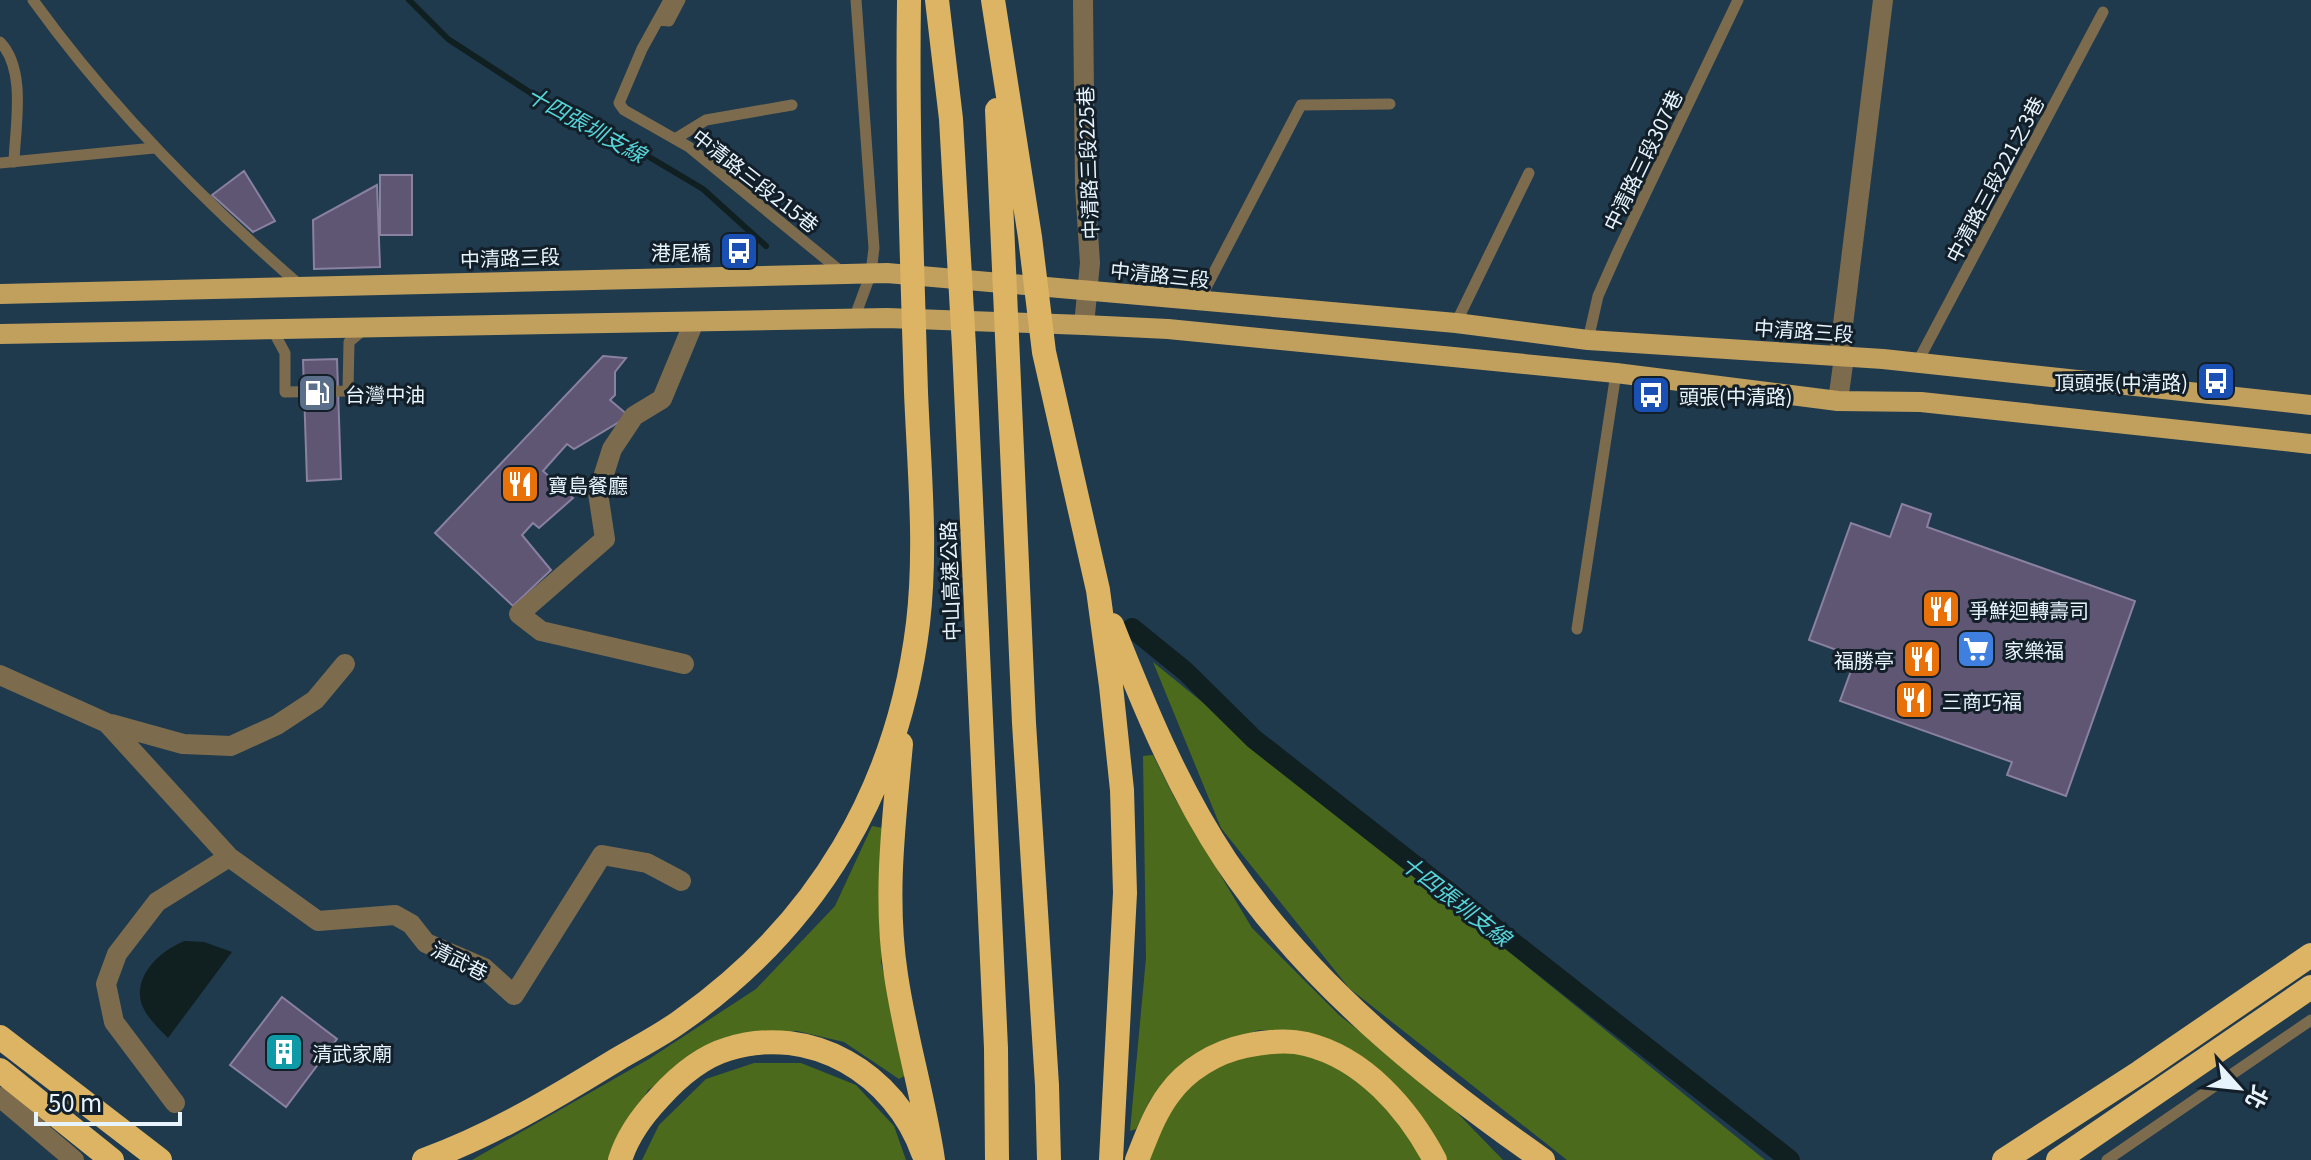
<svg xmlns="http://www.w3.org/2000/svg" width="2311" height="1160" font-family="Georgia,'Noto Sans TC',serif">
<style>
.forest{fill:#4c6a1b}
.water{fill:#102020}
.lines{fill:none;stroke-linecap:round;stroke-linejoin:round}
.stream{stroke:#102020;stroke-width:6}
.canal{stroke:#102020;stroke-width:20}
.building{fill:#5f5674;stroke:#8a81a0;stroke-width:2}
.service{stroke:#7c6c4d;stroke-width:11}
.minor{stroke:#7c6c4d;stroke-width:20}
.primary{stroke:#c1a05e;stroke-width:20}
.motorway{stroke:#dcb463;stroke-width:24}
.labels{text-anchor:middle;dominant-baseline:central;stroke-width:6;stroke-linejoin:round;paint-order:stroke}
.street-label{font-size:20px;fill:#e7f4fe;stroke:#131f28}
.poi-label{font-size:20px;fill:#e7f4fe;stroke:#131f28;text-anchor:start}
.water-label{font-size:22px;font-style:italic;fill:#55d6da;stroke:#131f28}
</style>
<rect width="100%" height="100%" fill="#1f394d"/>
<path class="forest" d="M1153 662 1765 1160H1567L1349 988 1221 828Z
M1153 755 1174 797 1252 928 1339 1015 1436 1091 1503 1160H1440L1433 1135 1293 1032 1259 1030 1212 1046 1177 1070 1150 1100 1136 1129 1130 1131 1146 958 1143 756Z
M872 826 883 828 881 962 908 1074 899 1079 844 1042 797 1031 729 1036 648 1090 611 1160H472L649 1059 756 989 835 906Z
M1312 1049 1361 1073 1411 1130 1422 1160H1147L1161 1117 1218 1057Z
M754 1063H801L856 1085 894 1126 906 1160H642L659 1125 706 1079Z"/>
<path class="water" d="M185 941 204 942 232 952 168 1038C157 1027 141 1012 140 996 138 971 163 949 185 941Z"/>
<g class="lines">
<path class="stream" d="M409 0 448 39 534 95 577 114 703 189 766 246"/>
<path class="canal" d="M1132 628 1185 671 1254 739 1790 1160"/>
</g>
<path class="building" d="M244 171 275 221 253 232 212 195Z
M380 175H412V235H380Z
M377 185 380 267 314 269 313 220Z
M603 356 626 358 615 372V395L610 400 629 416 574 449 567 444 543 471 573 498 539 528 533 523 522 535 551 570 513 606 435 533Z
M337 359 341 479 307 481 303 360Z
M1902 504 1931 514 1927 527 2135 601 2066 796 2007 775 2012 762 1840 701 1856 657 1809 640 1851 523 1890 537Z
M282 997 337 1039 286 1107 230 1065Z"/>
<g class="lines">
<path class="service" d="M33 0C110 107 203 201 302 287
M669 0 642 49 619 103 624 110 689 147 844 274
M658 20 669 21 680 0
M0 42C27 70 15 127 14 162
M675 139 706 120 792 105
M0 163 154 148
M1199 301 1301 105 1390 104
M854 319 871 273 874 248 856 0
M1456 323 1529 173
M271 327 285 353V392L348 391 349 342 363 330
M1588 340 1598 296 1618 251 1738 0
M1917 363 2103 12
M1577 629 1616 373
M2107 1160 2311 1020"/>
<path class="minor" d="M1083 0 1085 187 1090 263 1084 325
M1838 401 1844 357 1840 349 1883 0
M684 664 541 631 519 614 605 539 598 493 612 449 634 416 662 399 694 322
M0 675 107 723 229 857 318 921 395 915 411 924 426 943 484 968 514 995 602 855 647 863 681 881
M111 724 183 744 231 746 277 725 315 700 345 664
M0 1097 74 1160
M175 1103 114 1022 106 984 117 954 157 902 229 857"/>
<path class="primary" d="M0 294 887 273 1456 323 1588 340 1883 359 2311 405
M0 334 887 318 1084 325 1168 329 1616 373 1838 401 1921 402 2311 444"/>
<path class="motorway" d="M937 0 951 119 964 347 996 1048 997 1160
M993 0 1030 237 1044 352 1098 590 1111 686 1122 790 1125 893 1111 1160
M997 110 1024 723 1047 1085 1049 1160
M1112 625C1144 706 1177 787 1226 861 1307 982 1424 1077 1543 1160
M901 744C894 821 884 897 896 975 905 1037 924 1098 933 1160
M0 1037 160 1160
M0 1070 112 1160
M424 1160C493 1135 554 1098 616 1060 638 1047 662 1035 682 1020 818 924 898 788 918 623 927 547 919 468 916 392 912 261 907 131 909 0
M620 1160C627 1137 642 1116 659 1098 677 1078 701 1057 728 1049 811 1023 895 1074 923 1153
M1137 1160C1146 1138 1154 1114 1169 1094 1186 1070 1216 1052 1245 1046 1265 1042 1286 1039 1306 1044 1364 1058 1408 1109 1435 1160
M2004 1160 2140 1072 2311 955
M2058 1160 2311 987"/>
</g>
<defs>
<g id="bus-square" transform="scale(2)"><rect x="-9" y="-9" width="18" height="18" rx="4" fill="#1a4fb4" stroke="#131f28"/><path d="M-5-6H5V4H4V6H2V4H-2V6H-4V4H-5ZM-3.5-4V0h7V-4ZM-3.5 1.2v1.5H-2V1.2ZM2 1.2v1.5H3.5V1.2Z" fill="#fff"/></g>
<g id="fuel-square" transform="scale(2)"><rect x="-9" y="-9" width="18" height="18" rx="4" fill="#5c6f8a" stroke="#131f28"/><path d="M-5.5-6h7V0h2V4h1.3V-2.5L3-4.5l.8-.8L6-3V5H2.5V1h-1V6h-7ZM-4.2-4.7v3.2H.2V-4.7Z" fill="#fff"/></g>
<g id="restaurant-square" transform="scale(2)"><rect x="-9" y="-9" width="18" height="18" rx="4" fill="#e8710a" stroke="#131f28"/><path d="M-5-6h1v4h1v-4h1v4h1v-4h1v5L-1.5 .5V6h-2V.5L-5-1ZM5-6V6H3V1.5H1.5Q1.5-4 5-6Z" fill="#fff"/></g>
<g id="supermarket-square" transform="scale(2)"><rect x="-9" y="-9" width="18" height="18" rx="4" fill="#3f7fe0" stroke="#131f28"/><path d="M-6-5.5h2.5l.6 2H6L4.5 2H-2.5L-4.4-4H-6ZM-1.5 3.2a1.3 1.3 0 1 0 .1 0ZM3 3.2a1.3 1.3 0 1 0 .1 0Z" fill="#fff"/></g>
<g id="building-square" transform="scale(2)"><rect x="-9" y="-9" width="18" height="18" rx="4" fill="#0f9aa8" stroke="#131f28"/><path d="M-4-6H4V6H1V3H-1V6H-4ZM-2.5-4.3h1.7v1.8h-1.7ZM.8-4.3h1.7v1.8H.8ZM-2.5-1h1.7V.8h-1.7ZM.8-1h1.7V.8H.8Z" fill="#fff"/></g>
</defs>
<g fill-rule="evenodd">
<use href="#bus-square" x="739" y="251"/>
<use href="#bus-square" x="2216" y="381"/>
<use href="#fuel-square" x="317" y="393"/>
<use href="#bus-square" x="1651" y="395"/>
<use href="#restaurant-square" x="520" y="484"/>
<use href="#restaurant-square" x="1941" y="609"/>
<use href="#supermarket-square" x="1976" y="649"/>
<use href="#restaurant-square" x="1922" y="659"/>
<use href="#restaurant-square" x="1914" y="700"/>
<use href="#building-square" x="284" y="1052"/>
</g>
<g class="labels">
<g class="street-label">
<text transform="translate(1642 160) rotate(-64)">中清路三段307巷</text>
<text transform="translate(1087 163) rotate(-92)">中清路三段225巷</text>
<text transform="translate(1994 179) rotate(-62)">中清路三段221之3巷</text>
<text transform="translate(756 180) rotate(38)">中清路三段215巷</text>
<text transform="translate(510 257) rotate(-2)">中清路三段</text>
<text transform="translate(1160 274) rotate(6)">中清路三段</text>
<text transform="translate(1804 330) rotate(4)">中清路三段</text>
<text transform="translate(949 581) rotate(-92)">中山高速公路</text>
<text transform="translate(460 960) rotate(27)">清武巷</text>
</g>
<g class="poi-label">
<text x="711" y="251" text-anchor="end">港尾橋</text>
<text x="2188" y="381" text-anchor="end">頂頭張(中清路)</text>
<text x="345" y="393">台灣中油</text>
<text x="1679" y="395">頭張(中清路)</text>
<text x="548" y="484">寶島餐廳</text>
<text x="1969" y="609">爭鮮迴轉壽司</text>
<text x="2004" y="649">家樂福</text>
<text x="1894" y="659" text-anchor="end">福勝亭</text>
<text x="1942" y="700">三商巧福</text>
<text x="312" y="1052">清武家廟</text>
</g>
<g class="water-label">
<text transform="translate(587 123) rotate(29)">十四張圳支線</text>
<text transform="translate(1457 899) rotate(38)">十四張圳支線</text>
</g>
</g>
<g transform="translate(2239 1088) rotate(117)" stroke="#131f28" stroke-width="6" paint-order="stroke">
<path d="M0-6L14 30L0 20L-14 30Z" fill="#e7f4fe"/>
<text y="-12" font-size="22" font-weight="bold" text-anchor="middle" fill="#e7f4fe">北</text>
</g>
<path d="M36 1112v12h144v-12" fill="none" stroke="#e7f4fe" stroke-width="4"/>
<text x="48" y="1112" font-size="24" fill="#e7f4fe" stroke="#131f28" stroke-width="6" paint-order="stroke">50 m</text>
</svg>
